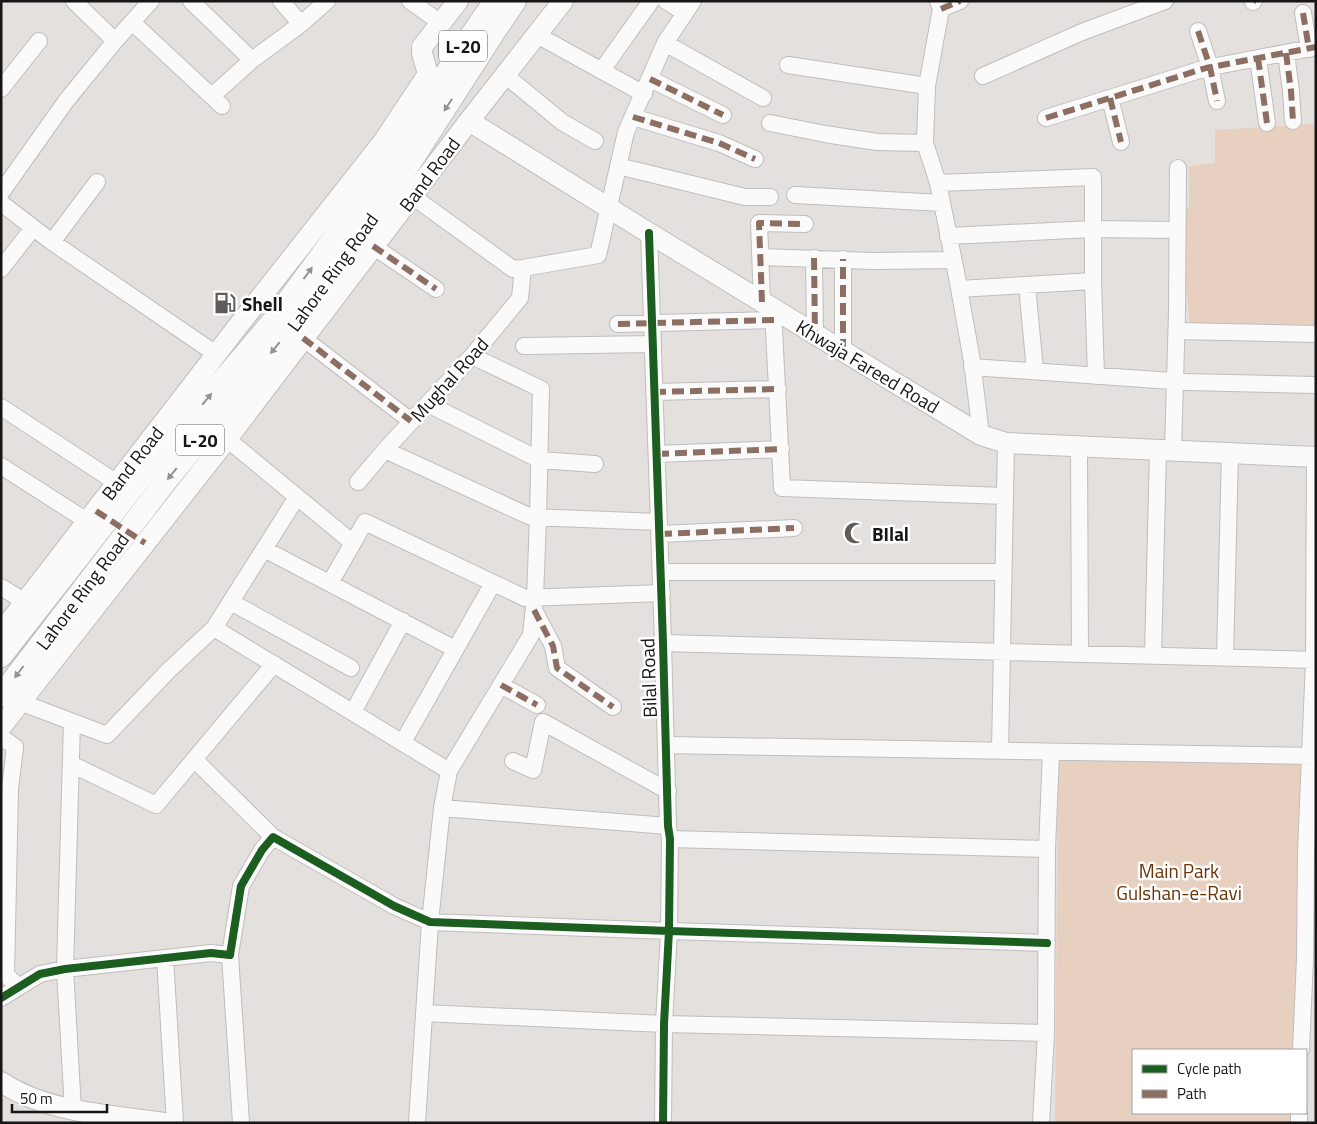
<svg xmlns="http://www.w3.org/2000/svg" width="1317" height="1124" font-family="'Titillium Web',sans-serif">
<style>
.green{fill:#e7d0c0}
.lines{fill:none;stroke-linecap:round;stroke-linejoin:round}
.minor-casing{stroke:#c0bebd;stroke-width:18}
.major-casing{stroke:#c0bebd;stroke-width:22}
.highway-casing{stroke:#c0bebd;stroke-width:24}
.minor{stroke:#fbfafa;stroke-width:16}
.major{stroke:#fbfafa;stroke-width:20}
.highway{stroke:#fbfafa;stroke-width:22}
.quiet{stroke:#8d6e63;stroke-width:6;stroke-dasharray:12 6;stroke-linecap:butt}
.cycleway-casing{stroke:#fff;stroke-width:11}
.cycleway{stroke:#1b5e20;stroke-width:8}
.oneway{fill:#949393}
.labels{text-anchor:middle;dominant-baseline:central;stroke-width:5;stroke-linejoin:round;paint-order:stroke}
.shield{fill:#fff;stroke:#5d5b5b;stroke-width:1}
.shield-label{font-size:18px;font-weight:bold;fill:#171515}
.street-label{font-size:19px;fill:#171515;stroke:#fff}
.poi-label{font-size:19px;font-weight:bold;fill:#171515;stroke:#fff;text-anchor:start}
.park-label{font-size:19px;fill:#683406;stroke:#fff}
</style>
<rect width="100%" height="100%" fill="#e3e0de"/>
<path class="green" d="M1313 124 1316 133V326L1190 324 1178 209 1189 207V166L1215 163V130Z
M1058 757 1303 760 1295 1050H1133V1113H1294L1293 1123H1055Z"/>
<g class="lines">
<g class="minor-casing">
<path id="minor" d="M74 1 115 41
M191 1 252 60 301 24
M281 1 301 24 327 1
M410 1 441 23
M666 1 685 13
M938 1 941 9 927 86 925 143 938 183 957 277 972 361 981 435
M1253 2 1254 1
M941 9 960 1
M1303 13 1309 49
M132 22 222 106
M1198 31 1210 67 1217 101
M537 35 644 94
M665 43 763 98
M1286 53 1291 91 1293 121
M1258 58 1267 123
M788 65 927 86
M602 70 651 1
M505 75 562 122 595 141
M983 76 1082 32 1165 1
M650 79 723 115
M1 89 39 41
M212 96 252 60
M1110 98 1121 142
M633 117 719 143 755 159
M1046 118 1206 68 1316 47
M770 123 825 134 877 142 925 143
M618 166 745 197H770
M938 183 1093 177V281
M1 193 66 101 115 41 151 1
M795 195 942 203
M412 196 513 269 523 268 598 255 626 132 665 43 693 1
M1 203 52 242 216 354
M649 233 663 643 668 826 670 839 669 931 664 1024 663 1123
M948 236 1093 229 1177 230
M52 242 97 182
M373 246 436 289
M761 257 873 261 953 260
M814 258 815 334
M1 269 33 228
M1027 285 1035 371
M959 289 1093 281 1096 376
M762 302 759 223 805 224
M773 309 782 488 1005 496
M618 324 774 320
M1177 331 1316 334
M303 338 411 421
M524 346 653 344
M843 351V259
M972 367 1186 382 1316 385
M654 392 778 389
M428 404 540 460 595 464
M1 407 117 483
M227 439 353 543
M1079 446 1080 654
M385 450 531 517 659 522
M1173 451 1177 312 1178 168
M657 454 781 449
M1 466 87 521
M358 482 385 450 472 356 520 298 523 268
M660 534 794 528
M264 549 455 649
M661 572H1003
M330 583 365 522 525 598 662 593
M1 587 25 602
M231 602 351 668
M534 610 553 646 557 668 613 707
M214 628 449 771
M663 643 1316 660
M1153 656 1158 450
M1225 657 1230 453
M501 685 537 705
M20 702 107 735 169 670 214 628 297 497
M353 712 403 621
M72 722 65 969 73 1110
M1 737 15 747 10 789 6 975 19 987
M403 742 493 583
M666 745 1316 756
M1000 751 1006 443
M194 759 273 837
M513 761 533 770 543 722 668 791
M71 764 156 805 274 664
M442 808 668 826
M670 839 1047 849
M230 955 241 1123
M165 958 175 1123
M1 998 40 974 65 969 211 953 230 955 241 886 262 850 273 837 394 906 430 922 669 931 1047 943
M424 1013 664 1024 1046 1033
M1301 1050 1305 959 1306 852 1314 660 1315 457
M417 1123 430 922 442 808 449 771 531 635 535 598 538 517 541 389 472 356
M1041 1123 1046 1033 1047 849 1051 752
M1299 1123V1113"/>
</g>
<g class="major-casing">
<path id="major" d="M469 121 649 233 981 435 1006 443 1316 457
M1 633 238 326 383 142 428 74 422 53V47L458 1
M1 727 227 439 469 121 563 1
M1 1082C48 1113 110 1115 164 1123"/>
</g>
<g class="highway-casing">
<path id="highway" d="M1 656 149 467 274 320 381 174 423 110 459 53 495 1
M1 696 166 481 288 332 397 183 496 29 515 1"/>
</g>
<use href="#minor" class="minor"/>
<use href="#major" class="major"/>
<use href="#highway" class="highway"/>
<path class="quiet" d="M1253 2 1254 1
M941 9 960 1
M1303 13 1309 49
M1198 31 1210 67 1217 101
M1286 53 1291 91 1293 121
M1258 58 1267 123
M650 79 723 115
M1110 98 1121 142
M633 117 719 143 755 159
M1046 118 1206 68 1316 47
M373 246 436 289
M814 258 815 334
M762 302 759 223 805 224
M618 324 774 320
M303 338 411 421
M843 351V259
M654 392 778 389
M657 454 781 449
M96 511 145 543
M660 534 794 528
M534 610 553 646 557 668 613 707
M501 685 537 705"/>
<g class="cycleway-casing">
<path id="cycleway" d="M649 233 663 643 668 826 670 839 669 931 664 1024 663 1123
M1 998 40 974 65 969 211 953 230 955 241 886 262 850 273 837 394 906 430 922 669 931 1047 943"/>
</g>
<use href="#cycleway" class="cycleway"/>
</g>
<defs><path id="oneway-solid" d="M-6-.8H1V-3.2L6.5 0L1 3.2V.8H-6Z" transform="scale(1.25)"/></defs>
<g class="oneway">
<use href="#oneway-solid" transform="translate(448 105) rotate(123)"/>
<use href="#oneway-solid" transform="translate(308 273) rotate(-54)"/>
<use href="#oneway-solid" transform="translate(275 348) rotate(129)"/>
<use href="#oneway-solid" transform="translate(207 399) rotate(-50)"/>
<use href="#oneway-solid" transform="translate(172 474) rotate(129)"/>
<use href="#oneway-solid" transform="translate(19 672) rotate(127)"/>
</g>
<defs>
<g id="fuel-bare" transform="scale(1.725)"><path d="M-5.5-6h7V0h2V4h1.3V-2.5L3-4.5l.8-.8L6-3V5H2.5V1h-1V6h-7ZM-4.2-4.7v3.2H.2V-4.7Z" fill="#5e5c5b" stroke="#fff" stroke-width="2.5" paint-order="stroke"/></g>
<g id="mosque-bare" transform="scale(1.725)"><path d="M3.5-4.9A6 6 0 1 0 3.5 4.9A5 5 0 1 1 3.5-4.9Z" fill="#5e5c5b" stroke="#fff" stroke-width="2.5" paint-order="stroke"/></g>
</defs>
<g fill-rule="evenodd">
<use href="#fuel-bare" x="225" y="303"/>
<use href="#mosque-bare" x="855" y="533"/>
</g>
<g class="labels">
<g class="shield">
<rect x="439" y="30.5" width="48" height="31" rx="4"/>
<rect x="176" y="424.5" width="48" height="31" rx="4"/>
</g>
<g class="shield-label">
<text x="463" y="46">L-20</text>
<text x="200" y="440">L-20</text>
</g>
<g class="street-label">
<text transform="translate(429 174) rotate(-53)">Band Road</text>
<text transform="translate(332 272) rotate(-54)">Lahore Ring Road</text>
<text transform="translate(868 366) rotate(31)">Khwaja Fareed Road</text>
<text transform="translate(449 379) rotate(-48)">Mughal Road</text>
<text transform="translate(132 463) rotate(-52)">Band Road</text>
<text transform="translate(82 591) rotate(-53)">Lahore Ring Road</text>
<text transform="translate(648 678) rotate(-92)">Bilal Road</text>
</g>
<g class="poi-label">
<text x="242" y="303">Shell</text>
<text x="872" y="533">BIlal</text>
</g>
<g class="park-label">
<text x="1179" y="870">Main Park<tspan x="1179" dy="22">Gulshan-e-Ravi</tspan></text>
</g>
</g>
<rect width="1317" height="1124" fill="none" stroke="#171515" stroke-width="5"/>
<rect x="1132" y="1049" width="175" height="65" fill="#ffffff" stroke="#a2a1a1"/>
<rect x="1142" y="1065" width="25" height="8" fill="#1b5e20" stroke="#a2a1a1"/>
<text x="1177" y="1074" font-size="15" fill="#171515">Cycle path</text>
<rect x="1142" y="1090" width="25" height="8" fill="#8d6e63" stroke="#a2a1a1"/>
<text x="1177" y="1099" font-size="15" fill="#171515">Path</text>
<path d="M12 1104v8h95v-8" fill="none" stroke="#171515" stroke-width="2.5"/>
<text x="20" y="1104" font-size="15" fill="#171515" stroke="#ffffff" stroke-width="4" paint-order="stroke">50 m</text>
</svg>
